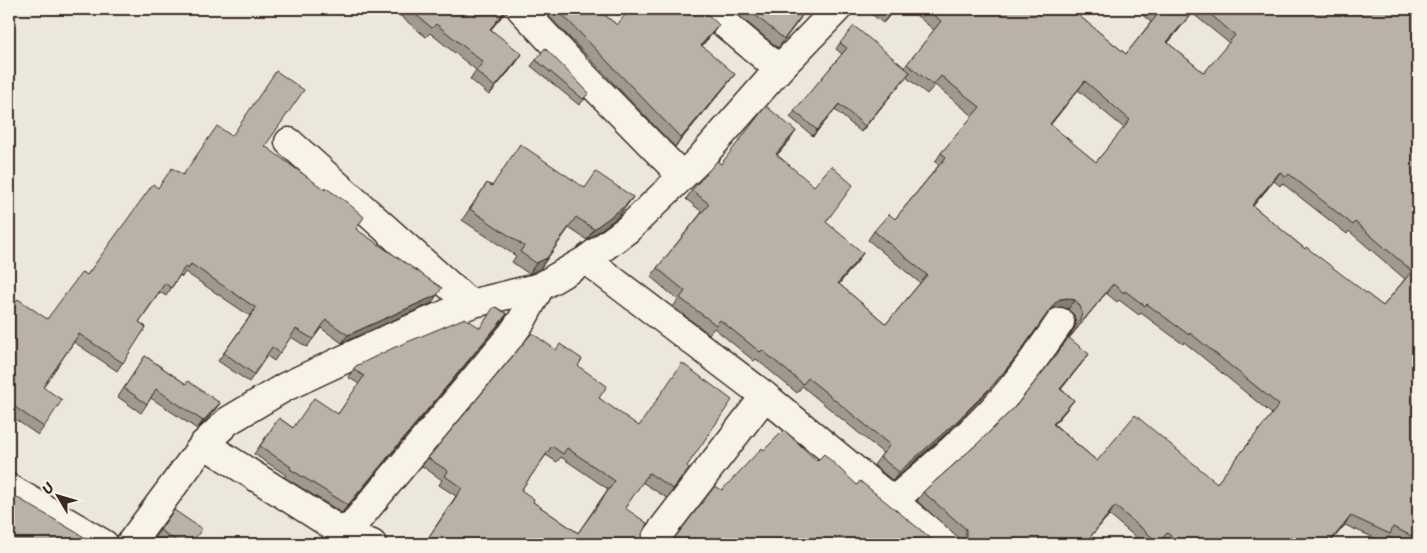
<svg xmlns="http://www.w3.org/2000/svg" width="1427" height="553" font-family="Sriracha,sans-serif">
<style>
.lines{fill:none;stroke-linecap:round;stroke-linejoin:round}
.minor-casing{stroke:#3b2a1e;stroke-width:31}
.minor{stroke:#f7f3e8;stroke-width:28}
.wall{fill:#a09990;stroke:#3b2a1e;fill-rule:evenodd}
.shaded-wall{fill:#827d75;stroke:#3b2a1e}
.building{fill:#bab2a7;stroke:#3b2a1e;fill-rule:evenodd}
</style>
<rect width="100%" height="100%" fill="#ece7dc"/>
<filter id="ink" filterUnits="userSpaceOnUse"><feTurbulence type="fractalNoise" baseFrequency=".02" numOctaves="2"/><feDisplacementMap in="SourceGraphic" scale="10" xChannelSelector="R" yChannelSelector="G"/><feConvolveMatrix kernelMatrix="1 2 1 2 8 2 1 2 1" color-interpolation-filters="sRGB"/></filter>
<g filter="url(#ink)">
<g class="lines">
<g class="minor-casing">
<path id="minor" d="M521 9 579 71 682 176
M707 9 779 69
M289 142 470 304
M586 260 765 396 945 544
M204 444 344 533 372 544
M9 488 104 544
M893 501C929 470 966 439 998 404 1021 379 1041 350 1060 322
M130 544 204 444 228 421 285 387 381 342 470 304 540 287 586 260 628 229 700 159 779 69 837 9
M337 544 512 334 522 320 540 287
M651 544 765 396"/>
</g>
<use href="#minor" class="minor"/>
</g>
<path class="wall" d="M402 9H508L491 29 516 63 489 95 470 79 476 70 430 33 426 37 398 14Z
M542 9H597L617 25H719L702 46 729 82 675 147Z
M731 9H805L800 19 778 48Z
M865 9H895L883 23Z
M909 9H1075L1073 11 1126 54 1151 22 1135 9H1418V544H1405L1388 537 1384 542 1345 525 1329 544H1164L1161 542 1159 544H1144L1109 515 1087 541 1091 544H960L959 538 917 501 923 492 977 444 1016 406 1056 355 1073 331 1076 323 1074 315 1068 309 1062 307 1054 308 1047 313 1010 365 986 393 950 430 893 481 874 465 883 453 802 386 797 393 756 359 754 361 714 328 709 334 673 307 678 300 651 277 657 268 702 212 686 199 692 190 721 164 790 140 777 155 826 222 857 262 839 284 886 324 920 283 868 240 874 231 895 219 939 165 935 162 941 153 973 116 935 85 927 94 906 77 861 132 835 110 813 136 790 117 842 54 836 49 840 43 904 68 934 30ZM1192 13 1229 43 1204 73 1168 43ZM1078 90 1124 128 1096 162 1050 125ZM1274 181 1280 186 1282 183 1347 234 1349 231 1405 279 1383 306 1305 249 1253 206ZM1106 293 1117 302 1119 300 1139 315 1141 313 1183 344 1184 342 1272 414 1217 483 1097 461 1054 424 1067 409 1074 400 1061 389 1082 363 1069 338Z
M536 60 585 99 579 105 531 66Z
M232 136 265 146 356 229 432 303 342 343 321 328 307 347 291 337 274 361 267 356 249 382 218 361 250 316 185 272 182 277 180 275 166 296 160 292 139 322 146 327 117 371 74 342 43 387 44 427 38 435 9 415V312L47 319 87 275 158 188 183 175Z
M487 183 492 186 584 188 633 197 618 217 587 240 569 228 540 269 529 274 512 262 516 256 462 220Z
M507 314 501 322 342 513 284 477 286 475 254 454 279 418 293 428 338 414 359 384 348 377 356 366 479 328Z
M145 356 186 384 220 403 214 411 197 429 151 398 141 413 118 397Z
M578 366 599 398 689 468 667 498 642 482 625 508 642 534 643 542 645 544H424L456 496 439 485 442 480 422 466 428 458ZM546 455 557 462 561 457 608 489 578 533 533 502 521 490Z
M174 510 191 544H157L152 541Z"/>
<path class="shaded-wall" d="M507 9H508L506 11 484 38 490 29Z
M894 9H895L883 23 889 15Z
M1195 9 1192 13 1161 51 1167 42Z
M719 25 712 34 695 54 701 45Z
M522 54 516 63 489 95 495 87Z
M910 72 905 78 861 132 865 126Z
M735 74 729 82 675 147 681 138Z
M1085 81 1078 90 1044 133 1050 124Z
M839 104 835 110 813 136 817 130Z
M796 131 790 140 770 163 776 154Z
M1280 172 1274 181 1246 214 1252 205Z
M633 197 618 217 587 240 594 229Z
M863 253 857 262 832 292 838 283Z
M547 258 540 269 529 274 536 263Z
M1113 284 1106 293 1062 347 1069 338Z
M437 295 432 303 342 343 348 335Z
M1068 298 1075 300 1068 309 1062 307 1054 308 1047 313 1010 365 986 393 950 430 893 481 899 472 1054 304 1060 299Z
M507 314 501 322 342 513 348 505Z
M1089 354 1082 363 1054 398 1060 389Z
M1074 400 1067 409 1047 433 1053 424Z
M220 403 214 411 197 429 203 421Z
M1115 506 1109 515 1084 544Z
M1351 516 1329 544H1328Z"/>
<path class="building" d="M409 9H507L490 29 522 54 495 87 476 71 483 62 436 24 432 28Z
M557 9H597L617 25 630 9H702L719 25 701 45 735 74 681 138Z
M748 9H805L806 10 784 39Z
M882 9H894L889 15Z
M926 9H1074L1072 10 1126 54 1158 14 1152 9H1195L1167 42 1204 73 1235 35 1204 9H1418V539L1393 527 1390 534 1351 516 1328 544H1181L1167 533 1159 543 1115 506 1087 541 1091 544H963L966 538V529L923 492 977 444 1016 406 1057 354 1079 322 1082 314 1080 306 1075 300 1068 298 1060 299 1054 304 1017 356 993 385 956 422 899 472 880 457 890 445 808 378 803 384 762 350 760 352 720 320 716 325 680 298 685 291 657 268 709 204 692 190 717 161 721 164 766 106 796 131 776 154 814 186 831 166 853 185 826 222 863 253 838 283 886 324 927 275 874 231 889 214 895 219 946 157 941 153 980 107 941 76 933 85 907 64 941 21ZM1085 81 1130 120 1096 162 1050 124ZM1280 172 1286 177 1289 174 1353 225 1355 222 1412 271 1383 306 1306 247 1305 249 1252 205ZM1113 284 1124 293 1125 291 1145 306 1147 304 1189 335 1190 333 1279 405 1217 483 1135 415 1097 461 1053 424 1074 400 1060 389 1089 354 1069 338Z
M854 26 910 72 865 126 839 104 817 130 794 111 847 48 840 43Z
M545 48 589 93 583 99 536 60Z
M276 71 304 90 265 146 325 190 326 188 348 203 364 217 356 229 442 288 437 295 348 335 326 320 313 339 296 329 280 353 272 347 254 374 224 353 256 308 191 264 188 269 185 267 171 288 165 283 139 322 146 327 123 363 79 334 43 387 62 400 44 427 9 403V312L18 299 47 319 82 272 87 275 153 184 158 188 172 168 183 175 217 126 232 136Z
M520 144 585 188 596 172 633 197 625 206 594 229 576 217 547 258 536 263 520 252 524 246 470 209 487 183 492 186Z
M496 307 507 314 348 505 290 469 291 467 260 446 279 418 293 428 314 398 338 414 364 376 353 369 356 366 393 348 465 318 480 328 493 308Z
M532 333 556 350 560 344 582 359 578 366 607 386 599 398 639 426 682 363 732 400 687 466 689 468 673 489 649 473 625 508 647 523 642 534 643 542 645 544H432L427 540 462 488 445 476 448 471 428 458ZM552 446 563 454 567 448 615 481 578 533 533 502 534 499 521 490Z
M145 356 186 384 188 381 220 403 203 421 156 389 147 404 124 388Z
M784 430 817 461 824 454 857 485 860 481 938 544H670L715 486 722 490 762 448 764 450Z
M11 494 96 544H9V497Z
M174 510 202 529 191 544H181L160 530Z"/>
</g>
<rect width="1427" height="553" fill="none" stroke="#f7f3e8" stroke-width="30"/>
<rect x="15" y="15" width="1397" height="523" fill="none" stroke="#3b2a1e" stroke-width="2" filter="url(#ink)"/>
<g transform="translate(58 496) rotate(308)" stroke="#f7f3e8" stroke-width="4" paint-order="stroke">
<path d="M0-4L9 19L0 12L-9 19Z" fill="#3b2a1e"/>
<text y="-8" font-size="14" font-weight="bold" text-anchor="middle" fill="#3b2a1e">U</text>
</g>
</svg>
